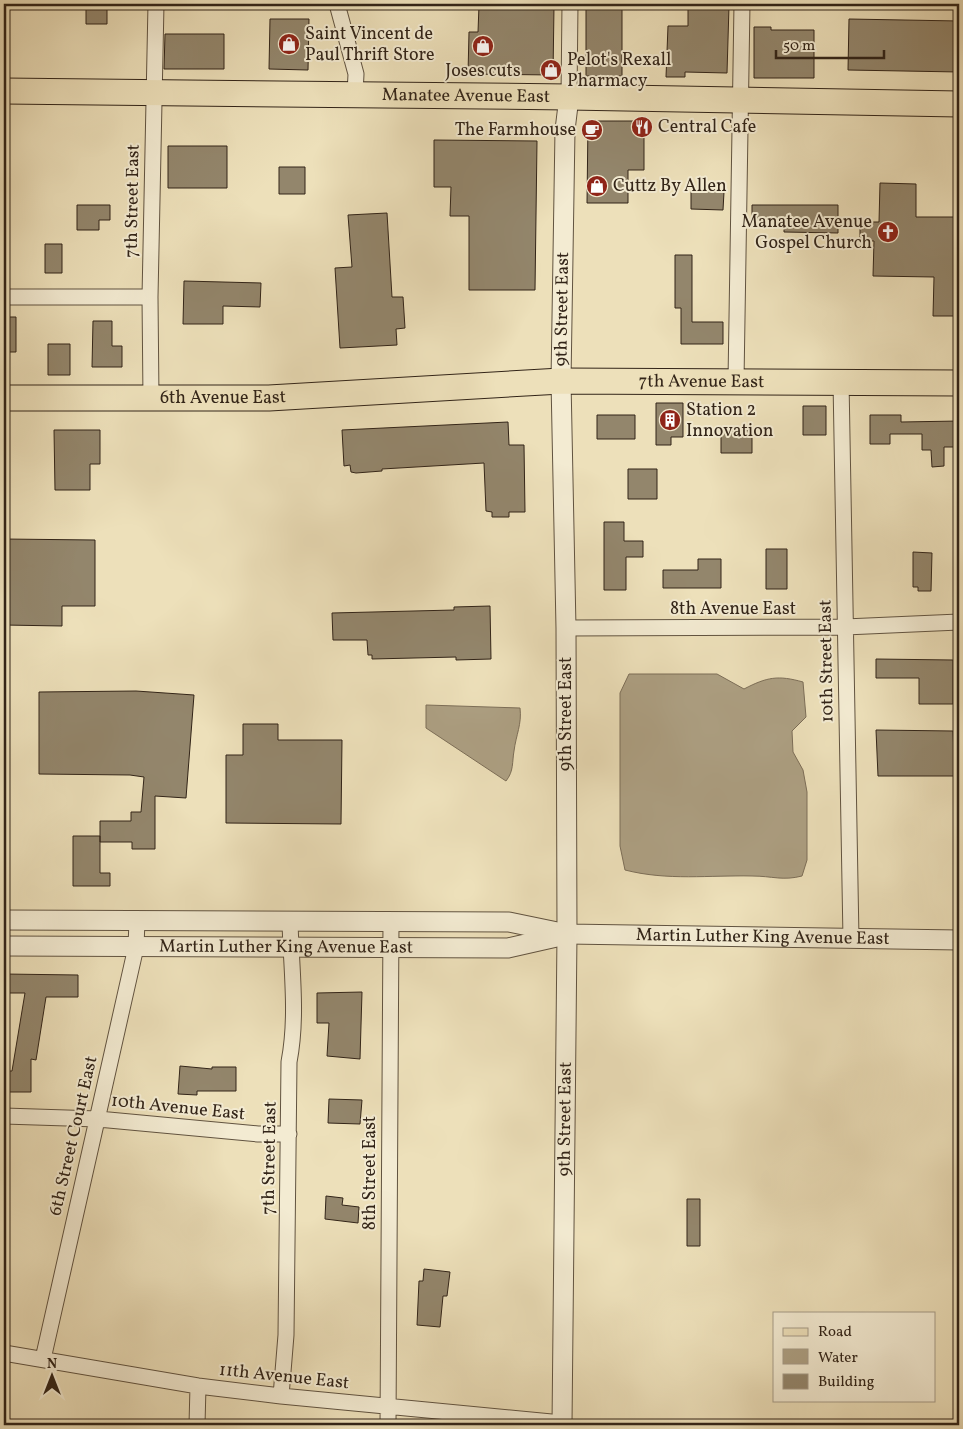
<svg xmlns="http://www.w3.org/2000/svg" width="963" height="1429" font-family="Vollkorn,serif">
<style>
.water{fill:#ada083;stroke:#7c6e58}
.building{fill:#93866c;stroke:#322418}
.lines{fill:none;stroke-linecap:round;stroke-linejoin:round}
.minor-casing{stroke:#615340;stroke-width:17}
.tertiary-casing{stroke:#615340;stroke-width:21}
.primary-casing{stroke:#322418;stroke-width:27}
.minor{stroke:#f3ebd2;stroke-width:15}
.tertiary{stroke:#f3ebd2;stroke-width:19}
.primary{stroke:#ede0ba;stroke-width:25}
.labels{text-anchor:middle;dominant-baseline:central;stroke-width:4;stroke-linejoin:round;paint-order:stroke}
.poi-label{font-size:18px;fill:#322418;stroke:#f3ebd2;text-anchor:start}
.street-label{font-size:18px;fill:#322418;stroke:#f3ebd2}
</style>
<rect width="100%" height="100%" fill="#ede0ba"/>
<filter id="stains"><feTurbulence type="fractalNoise" baseFrequency=".004" numOctaves="4"/><feColorMatrix values="0 0 0 0 .2 0 0 0 0 .09 0 0 0 0 .02 0 0 0 .5 -.17"/></filter>
<radialGradient id="worn" r=".72"><stop offset=".6" stop-color="#630" stop-opacity="0"/><stop offset="1" stop-color="#630" stop-opacity=".3"/></radialGradient>
<path class="water" d="M629 674H717L744 689C767 677 778 675 803 682L806 717 792 731 793 752 803 770 807 792V860L802 876C783 881 772 876 752 876 709 875 668 881 625 870L620 846V693Z
M426 705 520 708C522 724 516 735 514 751 512 762 514 771 506 781L426 728Z"/>
<path class="building" d="M86 4H107V24H86Z
M479 5 554 6 553 75 468 74 469 32H478Z
M688 5 729 6 727 73 685 72V77H666L668 26H688Z
M586 8H622V76H586Z
M270 19H309L308 70 269 69Z
M849 19 959 21V72L848 70Z
M754 27H771V30H814V78H754Z
M165 34H224V69H164Z
M588 121H644V170H628V203H587Z
M434 140 537 141 535 290H469V216H450L451 187H434Z
M168 146H227V188H168Z
M279 167H305V194H279Z
M880 183 916 184V217H959V316H933L934 277 873 276 874 241H860V222H879Z
M691 191 724 192 723 210 691 209Z
M77 205H110V220H99V230H77Z
M752 205H838V233L784 232V218H752Z
M387 213 392 297H403L405 328 396 329 397 345 340 348 335 268 352 267 348 215Z
M45 244H62V273H45Z
M675 255H692V322H723V344H681V308H675Z
M184 281 261 283 260 307 223 306V324H183Z
M4 317H16V352H4Z
M93 321H112V346H122V367H92Z
M48 344H70V375H48Z
M656 403H683V437H671V445H656Z
M803 406H826V435H803Z
M597 415H635V439H597Z
M870 415H901V422L959 421V447H944V466L932 467 931 450H922V434H890V444H870Z
M508 422 509 445H524L525 512H509V517H492V512L486 511 484 463 382 469V471L356 473 351 472 350 465 344 466 342 430Z
M54 430H100V464H90V490H55Z
M721 430H752V453H721Z
M628 469H657V499H628Z
M604 522H624V541H643V557H626V590H604Z
M4 539 95 540V606H62V626L4 625Z
M766 549H787V589H766Z
M913 552 932 553 931 591H918V587H913Z
M698 559H721V588H663V570H698Z
M490 606 491 659 456 660V657L372 659V655H368L367 640H333L332 613 454 610V607Z
M876 659 953 660V704H919V678H876Z
M136 691 194 695 186 798 155 796V849H132V842H100V821H131V812H141L144 777 130 775 39 774V692Z
M243 724H278V740H342L341 824 226 823V755H243Z
M876 730 953 731 955 776H878Z
M73 836H100V873H110V886H73Z
M4 974 78 975V997H46L36 1060 31 1059V1092H4V1071H12L25 993H4Z
M362 992 360 1059 327 1056 329 1023H317V993Z
M180 1066 212 1069V1067H236V1091H197V1095L178 1094Z
M329 1099 362 1100 360 1124 328 1123Z
M326 1196 343 1198 342 1205 359 1207 358 1223 325 1219Z
M687 1199H700V1246H687Z
M424 1269 450 1272 447 1296H443L440 1327 417 1325 419 1281H423Z"/>
<g class="lines">
<g class="minor-casing">
<path id="minor" d="M337 4 356 74 355 94
M569 97 570 4
M4 297H150
M736 381 742 4
M841 381 851 939
M151 399 150 297 156 4
M566 628 845 627 959 622
M4 1116 98 1119 258 1134H289
M4 1353 198 1386 281 1396 562 1423
M43 1359 136 947 137 920
M281 1396 286 1335 289 1062C298 1015 291 968 290 921
M197 1425 198 1386
M388 1425 391 922"/>
</g>
<g class="tertiary-casing">
<g id="tertiary">
<path id="s1" d="M4 920 509 922 567 934 959 940"/>
<path id="s2" d="M4 946 508 948 561 936"/>
<path id="s3" d="M562 1425 567 934 566 628 561 381 565 130 569 97"/>
</g>
</g>
<g class="primary-casing">
<g id="primary">
<path id="s4" d="M4 91 569 97 959 104"/>
<path id="s5" d="M4 398H269L561 381 959 383"/>
</g>
</g>
<use href="#minor" class="minor"/>
<use href="#tertiary" class="tertiary"/>
<use href="#primary" class="primary"/>
</g>
<defs>
<g id="shop-disc" transform="scale(1.125)"><circle r="9.5" fill="#8f2418" stroke="#f3ebd2"/><path d="M-5-2.5h2.3a2.7 3.5 0 0 1 5.4 0H5L5.5 6h-11ZM-1.5-2.5h3a1.5 2.3 0 0 0-3 0Z" fill="#fff"/></g>
<g id="restaurant-disc" transform="scale(1.125)"><circle r="9.5" fill="#8f2418" stroke="#f3ebd2"/><path d="M-5-6h1v4h1v-4h1v4h1v-4h1v5L-1.5 .5V6h-2V.5L-5-1ZM5-6V6H3V1.5H1.5Q1.5-4 5-6Z" fill="#fff"/></g>
<g id="cafe-disc" transform="scale(1.125)"><circle r="9.5" fill="#8f2418" stroke="#f3ebd2"/><path d="M-5.5-4.5H6V0H3Q3 3.5 0 3.5H-2.5Q-5.5 3.5-5.5 0ZM3-3.2v2h1.7v-2ZM-6 4.5H4V6H-6Z" fill="#fff"/></g>
<g id="church-disc" transform="scale(1.125)"><circle r="9.5" fill="#8f2418" stroke="#f3ebd2"/><path d="M-1.2-6h2.4v3.5h3.3v2.4h-3.3V6h-2.4V-.1h-3.3v-2.4h3.3Z" fill="#fff"/></g>
<g id="building-disc" transform="scale(1.125)"><circle r="9.5" fill="#8f2418" stroke="#f3ebd2"/><path d="M-4-6H4V6H1V3H-1V6H-4ZM-2.5-4.3h1.7v1.8h-1.7ZM.8-4.3h1.7v1.8H.8ZM-2.5-1h1.7V.8h-1.7ZM.8-1h1.7V.8H.8Z" fill="#fff"/></g>
</defs>
<g fill-rule="evenodd">
<use href="#shop-disc" x="289" y="44"/>
<use href="#shop-disc" x="483" y="46"/>
<use href="#shop-disc" x="551" y="70"/>
<use href="#restaurant-disc" x="642" y="127"/>
<use href="#cafe-disc" x="592" y="130"/>
<use href="#shop-disc" x="597" y="186"/>
<use href="#church-disc" x="888" y="232"/>
<use href="#building-disc" x="670" y="420"/>
</g>
<g class="labels">
<g class="poi-label">
<text x="305" y="34">Saint Vincent de<tspan x="305" dy="21">Paul Thrift Store</tspan></text>
<text x="567" y="60">Pelot's Rexall<tspan x="567" dy="21">Pharmacy</tspan></text>
<text x="483" y="71" text-anchor="middle">Joses cuts</text>
<text x="658" y="127">Central Cafe</text>
<text x="576" y="130" text-anchor="end">The Farmhouse</text>
<text x="613" y="186">Cuttz By Allen</text>
<text x="872" y="222" text-anchor="end">Manatee Avenue<tspan x="872" dy="21">Gospel Church</tspan></text>
<text x="686" y="410">Station 2<tspan x="686" dy="21">Innovation</tspan></text>
</g>
<g class="street-label">
<text stroke="none"><textPath href="#s4" startOffset="462">Manatee Avenue East</textPath></text>
<text transform="translate(133 201) rotate(-89)">7th Street East</text>
<text stroke="none"><textPath href="#s3" startOffset="1116">9th Street East</textPath></text>
<text stroke="none"><textPath href="#s5" startOffset="698">7th Avenue East</textPath></text>
<text stroke="none"><textPath href="#s5" startOffset="219">6th Avenue East</textPath></text>
<text x="733" y="609">8th Avenue East</text>
<text transform="translate(827 661) rotate(-91)">10th Street East</text>
<text transform="translate(566 714) rotate(-90)">9th Street East</text>
<text stroke="none"><textPath href="#s1" startOffset="760">Martin Luther King Avenue East</textPath></text>
<text stroke="none"><textPath href="#s2" startOffset="282">Martin Luther King Avenue East</textPath></text>
<text transform="translate(178 1108) rotate(6)">10th Avenue East</text>
<text stroke="none"><textPath href="#s3" startOffset="306">9th Street East</textPath></text>
<text transform="translate(74 1136) rotate(-77)">6th Street Court East</text>
<text transform="translate(270 1158) rotate(-89)">7th Street East</text>
<text transform="translate(370 1173) rotate(-90)">8th Street East</text>
<text transform="translate(284 1377) rotate(6)">11th Avenue East</text>
</g>
</g>
<rect width="963" height="1429" fill="none" stroke="#ede0ba" stroke-width="20"/>
<rect x="5" y="5" width="953" height="1419" fill="none" stroke="#322418" stroke-width="2.5"/>
<rect x="10" y="10" width="943" height="1409" fill="none" stroke="#322418"/>
<rect x="773" y="1312" width="162" height="90" fill="#f3ebd2" stroke="#a69b88"/>
<rect x="783" y="1328" width="25" height="8" fill="#ede0ba" stroke="#a69b88"/>
<text x="818" y="1336" font-size="15" fill="#322418">Road</text>
<rect x="783" y="1349" width="25" height="15" fill="#ada083" stroke="#a69b88"/>
<text x="818" y="1362" font-size="15" fill="#322418">Water</text>
<rect x="783" y="1374" width="25" height="15" fill="#93866c" stroke="#a69b88"/>
<text x="818" y="1386" font-size="15" fill="#322418">Building</text>
<g transform="translate(52 1376)" stroke="#f3ebd2" stroke-width="4" paint-order="stroke">
<path d="M0-4L9 19L0 12L-9 19Z" fill="#322418"/>
<text y="-8" font-size="14" font-weight="bold" text-anchor="middle" fill="#322418">N</text>
</g>
<path d="M776 50v8h108v-8" fill="none" stroke="#322418" stroke-width="2.5"/>
<text x="783" y="50" font-size="15" fill="#322418" stroke="#f3ebd2" stroke-width="4" paint-order="stroke">50 m</text>
<rect width="100%" height="100%" filter="url(#stains)"/>
<rect width="100%" height="100%" fill="url(#worn)"/>
</svg>
